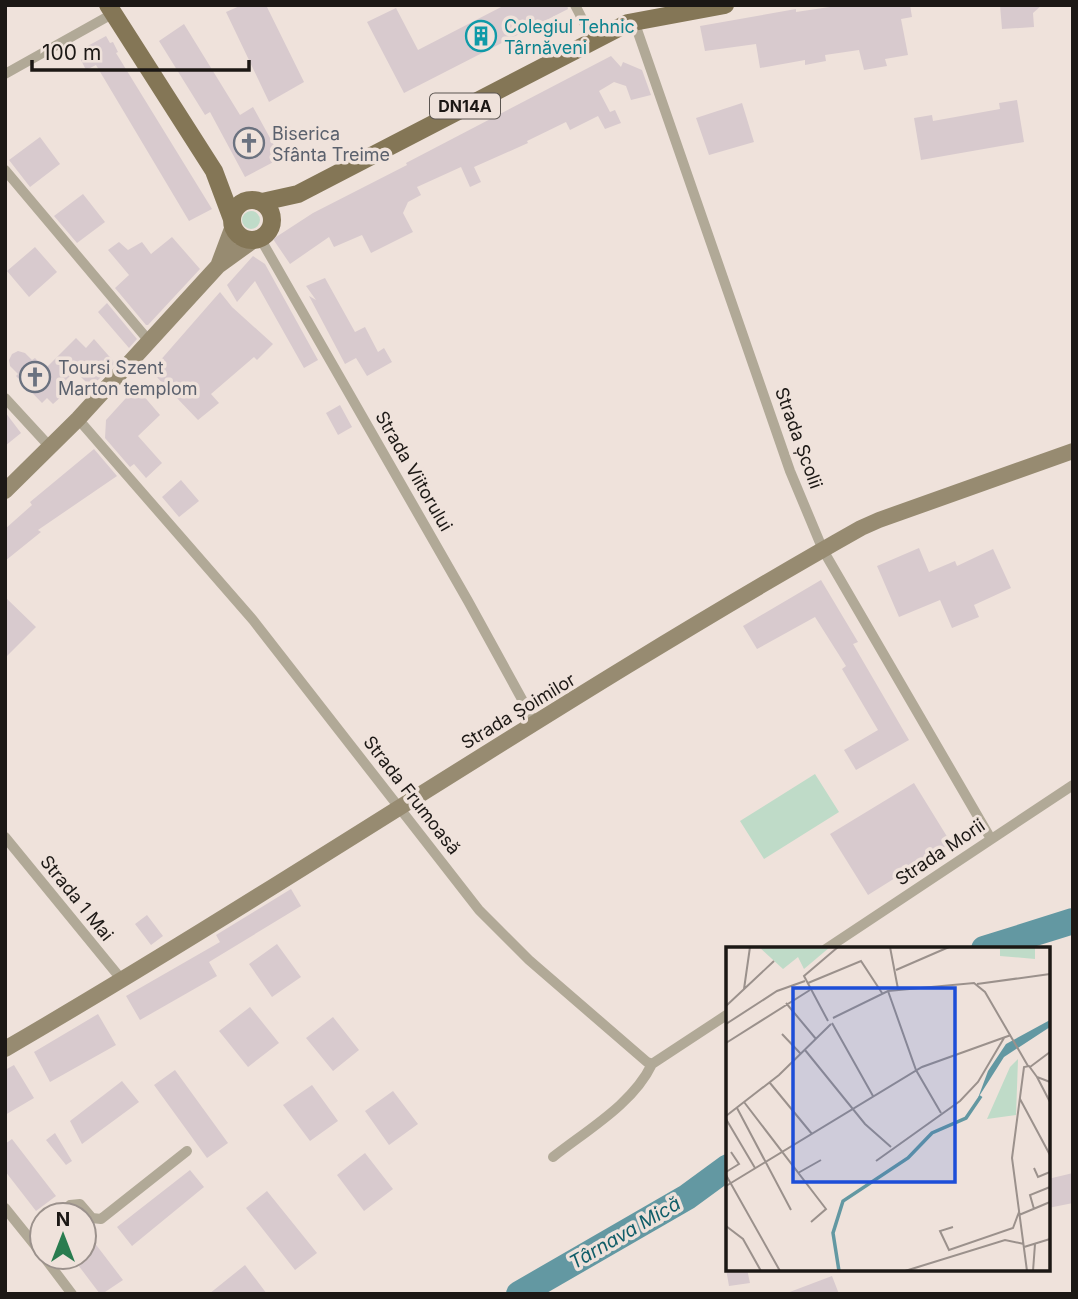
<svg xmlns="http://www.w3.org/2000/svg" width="1078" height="1299" font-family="Inter,sans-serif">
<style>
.green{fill:#bfdbc8}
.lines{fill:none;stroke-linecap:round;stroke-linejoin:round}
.river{stroke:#6398a2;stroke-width:26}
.building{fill:#d8cace}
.street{stroke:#b1a997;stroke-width:10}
.secondary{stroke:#978b71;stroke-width:16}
.primary{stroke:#847656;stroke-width:18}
.labels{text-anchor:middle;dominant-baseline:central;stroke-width:7;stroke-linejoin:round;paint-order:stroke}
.shield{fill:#efe2db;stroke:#5b5550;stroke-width:2}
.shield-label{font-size:16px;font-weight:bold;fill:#1c1815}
.culture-label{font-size:18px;fill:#0d838f;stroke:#efe2db;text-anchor:start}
.worship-label{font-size:18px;fill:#5b616d;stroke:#efe2db;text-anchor:start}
.street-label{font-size:18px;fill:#1c1815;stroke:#efe2db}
.water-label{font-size:19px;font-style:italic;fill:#105d68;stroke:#efe2db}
.inset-river{fill:none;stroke:#6398a2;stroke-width:3.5}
.inset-road{fill:none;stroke:#9b918c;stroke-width:2}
.view{fill:#1d4ed8;fill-opacity:0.15;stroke:#1d4ed8;stroke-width:3.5}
.inset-edge{fill:none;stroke:#1c1815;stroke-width:3.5}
</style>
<rect width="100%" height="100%" fill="#efe2db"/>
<path class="green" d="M242 220a9 9 0 1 1 18 0a9 9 0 1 1-18 0Z
M815 774 839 812 764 859 740 821Z"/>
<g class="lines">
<path class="river" d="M984 949 1073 921
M519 1294 687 1197 728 1167"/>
</g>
<path class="building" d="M242 5H266L304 82 269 102 226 12Z
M505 5H567L568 9 404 93 367 22 396 8 418 50Z
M843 5H910L912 17 901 19 908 55 885 59 887 66 864 70 859 50 825 55 826 61 805 65V60L760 68 756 44 705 51 700 26 796 9V12Z
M1000 5H1042L1033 13 1034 27 1002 29Z
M184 24 240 115 253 107 281 158 245 177 210 112 205 115 159 41Z
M106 36 110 43 113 42 118 52 116 53 212 209 189 221 96 65 86 70 81 60 88 56 84 48Z
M611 56 621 67 623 62 642 70 651 95 631 100 626 86 614 82 599 91 610 112 615 110 621 123 605 129 598 116 570 130 566 122 527 141 528 143 474 167 481 182 470 187 461 167 417 187 421 195 408 202 403 213 413 232 371 253 362 235 334 247 329 237 290 264 273 239 313 213 407 165 406 163Z
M1017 100 1024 142 921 160 914 118 932 115 933 121 1000 109 999 103Z
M742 103 754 142 709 155 696 118Z
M40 137 60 164 30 187 9 160Z
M83 194 105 222 77 243 54 216Z
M172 237 200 269 148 325H146L115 288 129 275 108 250 119 242 128 250 142 242 151 254Z
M35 247 57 272 29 297 7 271Z
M253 256 265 264 318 360 304 368 255 281 237 302 227 285Z
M325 278 355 332 365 327 378 352 384 348 392 362 367 376 356 358 345 364 309 296 316 300 306 286Z
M220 292 232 307 273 344 257 360 254 357 211 394 219 403 198 420 151 371Z
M107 303 137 339 129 348 98 312Z
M76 338 86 348 94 339 115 363 91 387 75 371 57 389 63 395 53 404 47 398 42 403 16 376 18 374 10 366 9 360 12 354 18 351 25 353 32 360 35 358 45 369Z
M136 387 160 415 138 436 162 463 146 478 134 464 130 467 105 438 106 420Z
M340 405 352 427 338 435 326 413Z
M5 412 21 433 5 446Z
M94 449 117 476 38 530 41 532 5 561V529L32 505 30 502Z
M181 480 199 501 179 517 162 497Z
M919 548 929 572 955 561 957 566 993 549 1011 588 974 605 979 617 952 628 940 600 899 617 877 566Z
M821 580 858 642 853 644 909 740 856 770 844 750 878 730 842 669 846 666 815 617 757 649 743 626Z
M5 597 36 627 5 658Z
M914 783 951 843 868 895 830 834Z
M291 889 301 906 209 962 217 976 140 1020 126 996 220 942 216 935Z
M147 915 163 936 151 945 135 924Z
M277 944 301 977 272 997 249 964Z
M250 1007 279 1043 248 1067 219 1031Z
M98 1014 116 1045 50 1082 34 1052Z
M333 1017 359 1050 333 1071 306 1038Z
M14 1065 34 1098 5 1115V1070Z
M175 1070 228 1143 207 1158 154 1085Z
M122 1081 139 1102 82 1144 70 1121Z
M312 1085 338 1121 310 1141 283 1105Z
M393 1091 418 1124 389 1145 365 1111Z
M55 1133 72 1161 66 1165 46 1140Z
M12 1139 56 1196 36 1211 5 1171V1144Z
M365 1153 393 1189 364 1211 337 1175Z
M190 1170 204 1187 132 1246 117 1227Z
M1073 1173V1203L1048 1208V1179Z
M267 1191 317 1253 295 1270 246 1208Z
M84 1229 123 1280 102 1294H100L72 1257H84Z
M245 1265 267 1294H209Z
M726 1269H747L750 1283 729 1286Z
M832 1276 839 1294H787V1293Z"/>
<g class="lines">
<path class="street" d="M575 5 593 40
M634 21 790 471 823 550 991 839
M5 74 114 13
M5 170 149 341
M260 238 468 601 535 723
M5 398 51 448
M78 419 253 620 479 910 529 960 647 1062 652 1064
M5 837 122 980
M826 949 1073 785
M652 1064 728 1014
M553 1157C587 1130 633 1104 652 1064
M5 1208 42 1254
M58 1215 70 1205 80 1204 92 1218 101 1219 187 1151
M29 1238 42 1227
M44 1257 72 1294"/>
<path class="secondary" d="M218 266 233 226
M5 491 78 419 218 266 254 240
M5 1049C294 881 570 692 861 528L879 520 1073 451"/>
<path class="primary" d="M108 5 214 171 232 219
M232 220a20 20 0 1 1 40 0a20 20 0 1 1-40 0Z
M262 202 298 194 628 23 725 5"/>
</g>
<defs>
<g id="building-ring" transform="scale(1.575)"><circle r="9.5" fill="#efe2db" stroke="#0f9aa8" stroke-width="1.5"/><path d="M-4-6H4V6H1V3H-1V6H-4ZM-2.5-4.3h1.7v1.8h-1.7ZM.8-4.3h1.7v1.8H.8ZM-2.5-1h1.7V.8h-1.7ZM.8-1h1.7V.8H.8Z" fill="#0f9aa8"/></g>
<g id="church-ring" transform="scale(1.575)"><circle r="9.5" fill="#efe2db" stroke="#6b7280" stroke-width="1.5"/><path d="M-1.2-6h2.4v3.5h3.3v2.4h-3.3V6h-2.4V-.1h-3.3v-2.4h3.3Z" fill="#6b7280"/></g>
</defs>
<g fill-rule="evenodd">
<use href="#building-ring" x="481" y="36"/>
<use href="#church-ring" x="249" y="143"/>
<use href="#church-ring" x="35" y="377"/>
</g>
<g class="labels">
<rect class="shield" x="430" y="93.5" width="70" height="25" rx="5"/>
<g class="shield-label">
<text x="465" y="106">DN14A</text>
</g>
<g class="culture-label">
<text x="504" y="26">Colegiul Tehnic<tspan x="504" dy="21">Târnăveni</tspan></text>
</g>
<g class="worship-label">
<text x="272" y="133">Biserica<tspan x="272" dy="21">Sfânta Treime</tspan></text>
<text x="58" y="367">Toursi Szent<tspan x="58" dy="21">Marton templom</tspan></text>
</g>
<g class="street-label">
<text transform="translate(799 438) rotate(70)">Strada Școlii</text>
<text transform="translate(414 471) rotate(60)">Strada Viitorului</text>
<text transform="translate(518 711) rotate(-31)">Strada Șoimilor</text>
<text transform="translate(412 795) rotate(52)">Strada Frumoasă</text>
<text transform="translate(940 852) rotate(-34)">Strada Morii</text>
<text transform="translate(77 898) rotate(51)">Strada 1 Mai</text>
</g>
<g class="water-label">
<text transform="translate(625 1233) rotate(-30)">Târnava Mică</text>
</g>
</g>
<g transform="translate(726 947)">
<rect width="324" height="324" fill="#efe2db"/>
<path d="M33 0H104L78 22 72 10 57 22ZM274 0H309V12L274 9ZM292 112 290 168 261 172 284 120Z" fill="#bfdbc8"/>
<path d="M324 73V80L278 110 252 151 262 124 280 97Z" fill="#6398a2"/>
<path class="inset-river" d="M113 324 107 286 117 254 182 211 206 186 240 171 255 149"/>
<path class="inset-road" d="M164 0 172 42M170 23 223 0M82 36 135 14 156 46M251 37 324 27M18 42 24 0M162 44 190 123 215 166M60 56 90 92M0 59 48 14M107 71 162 44 248 36 259 45 302 119M102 74 78 29 112 0M106 76 147 149M0 77 51 44 79 34M56 87 74 106M0 96 84 43M79 103 139 177 165 200M304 120 324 105M311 130 324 155M44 136 86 187M294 152 324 208M18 155 100 262 85 275M11 161 65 263M0 169 53 128 105 77M0 172 29 221M150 214 234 154 252 135 278 91M308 221 312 230 324 225M0 225 13 217 5 205M72 226 95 213M0 228 54 324M0 239 196 120 285 88M308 262 304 248 324 240M293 268 324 255M0 279 17 292 35 324M227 280 214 284 223 303 287 281 293 265M298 300 324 292M179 324 279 293 298 297M301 324 286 211 298 120 303 119 311 130 324 135M307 324 309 297"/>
<path class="view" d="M67 41H229V235H67Z"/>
<rect width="324" height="324" class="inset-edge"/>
</g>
<rect width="1078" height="1299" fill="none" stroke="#1c1815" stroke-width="14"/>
<g transform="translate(63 1236)"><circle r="33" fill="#efe2db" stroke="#9b918c" stroke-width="2"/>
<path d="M0-5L12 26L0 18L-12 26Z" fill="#297c4f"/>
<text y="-10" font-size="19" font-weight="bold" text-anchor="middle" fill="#1c1815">N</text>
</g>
<path d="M32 60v10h217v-10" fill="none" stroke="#1c1815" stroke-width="3.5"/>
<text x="42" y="60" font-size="21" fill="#1c1815" stroke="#efe2db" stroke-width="5" paint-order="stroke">100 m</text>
</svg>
